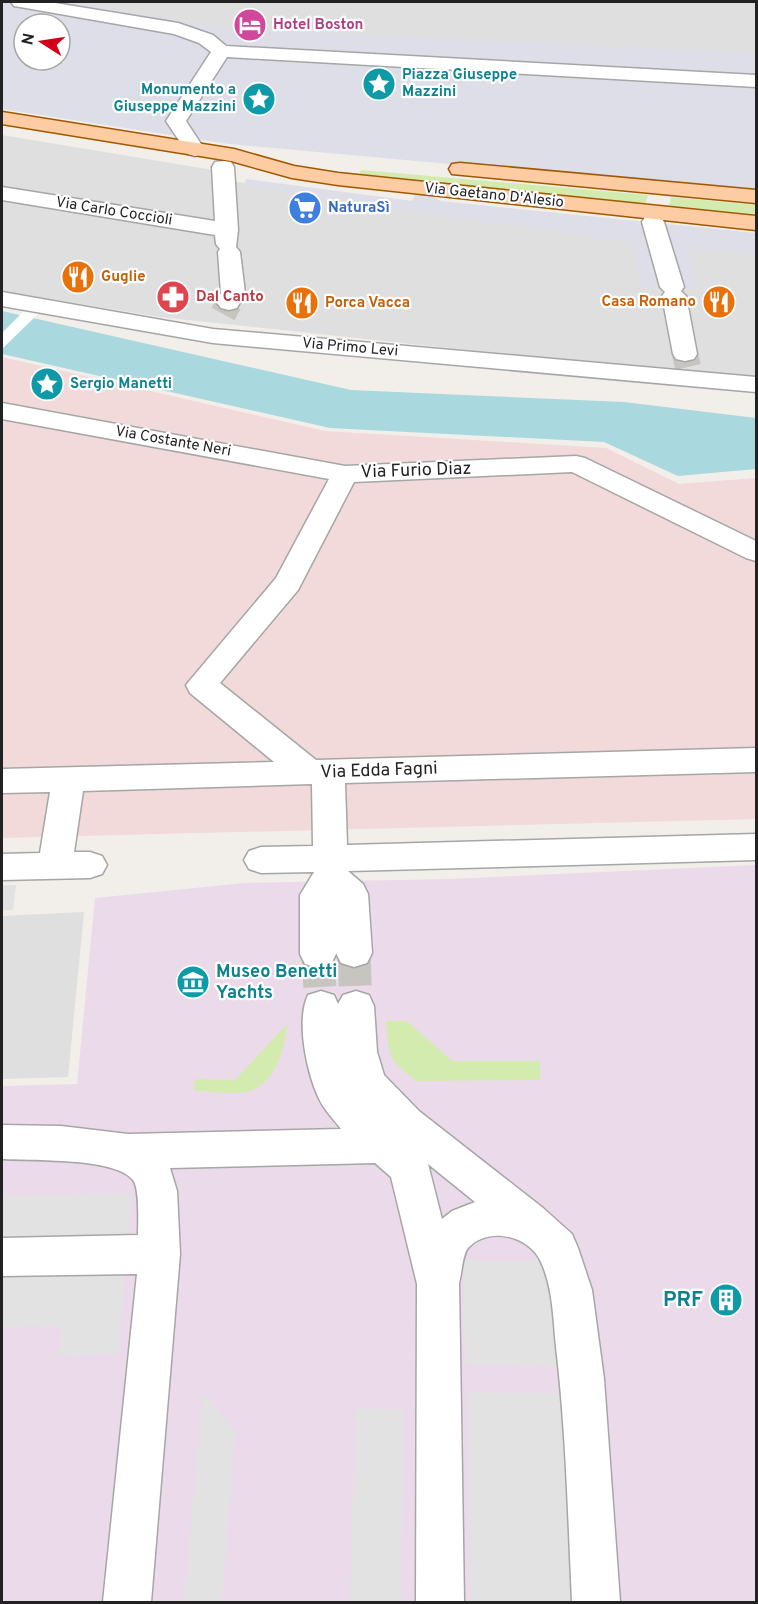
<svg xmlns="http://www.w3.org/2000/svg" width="758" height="1604" font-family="Overpass,sans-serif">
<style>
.residential{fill:#e0dfdf}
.commercial{fill:#f2d9da}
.industrial{fill:#ebdbea}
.grass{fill:#d3ebaf}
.parking{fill:#e2e2e2}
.plaza{fill:#dddee8;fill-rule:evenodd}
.water{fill:#a9d9df}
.pier{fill:#fff}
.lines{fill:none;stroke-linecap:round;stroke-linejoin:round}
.minor-tunnel-far1{stroke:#c8c5c1;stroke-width:26;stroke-dasharray:26 13;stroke-linecap:butt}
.minor-tunnel{stroke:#c8c5c1;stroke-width:33;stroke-dasharray:33 16;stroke-linecap:butt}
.minor-casing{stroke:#a6a6a6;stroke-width:3}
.major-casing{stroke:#a05900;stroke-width:3}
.minor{fill:#fff;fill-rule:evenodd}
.major{fill:#fdcca3;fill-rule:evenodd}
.labels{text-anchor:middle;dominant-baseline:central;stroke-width:4.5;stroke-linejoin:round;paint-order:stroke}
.far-hotel-label{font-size:15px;font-weight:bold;fill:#b23c85;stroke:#fff;text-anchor:start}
.far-culture-label{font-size:15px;font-weight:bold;fill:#0d838f;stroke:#fff;text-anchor:start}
.far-street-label{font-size:15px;fill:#222;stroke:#fff}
.far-shop-label{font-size:15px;font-weight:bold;fill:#366cbe;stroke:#fff;text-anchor:start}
.far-food-label{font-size:15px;font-weight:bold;fill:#c56008;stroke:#fff;text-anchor:start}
.far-health-label{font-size:15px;font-weight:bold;fill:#be3a42;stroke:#fff;text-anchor:start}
.street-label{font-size:18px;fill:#222;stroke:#fff}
.culture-label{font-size:18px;font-weight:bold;fill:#0d838f;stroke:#fff;text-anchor:start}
.near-culture-label{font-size:21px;font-weight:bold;fill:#0d838f;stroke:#fff;text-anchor:end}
</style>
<rect width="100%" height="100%" fill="#f2eee9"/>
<path class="residential" d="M63 2H756V55L233 32Z
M2 135 213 170 210 178 572 232 756 252V381L160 317 2 291Z
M84 912 68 1077 2 1079V916Z"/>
<path class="commercial" d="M2 357 325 431 606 448 679 484 756 478V819L2 838Z"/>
<path class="industrial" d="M756 865V1602H2V1086L77 1084 95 898 244 883 450 879Z"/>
<path class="grass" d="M361 170 648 195 645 204 359 176Z
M671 197 756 205V214L669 206Z
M386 1021H407L452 1061H540V1080L417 1081C387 1060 389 1055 386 1021Z
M287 1024C285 1049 275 1086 246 1092 230 1095 210 1091 194 1091L195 1079 235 1080Z"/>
<path class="parking" d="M2 885H16L13 910H2Z
M132 1194 118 1354 58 1356 61 1325 2 1326V1196Z
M463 1260 552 1261 558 1366 466 1364Z
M468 1392 562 1394 573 1602H471Z
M203 1393 235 1431 222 1602H184Z
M356 1409 404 1410 401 1602H350Z"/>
<path class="plaza" d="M2 2H72L223 28 756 53V192L229 144 2 109ZM24 24H60V60H24Z
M246 179 412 201 416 193 433 196 440 201 756 233V255L689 248 698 288 641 286 633 249 634 243 244 186Z"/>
<path class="water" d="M2 311 351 390 624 402 756 418V469L678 476 604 442 330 428 2 354Z"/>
<path class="pier" d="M25 310 38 314 2 349V333Z"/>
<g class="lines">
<path class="minor-tunnel-far1" d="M223 314 229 303
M685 354 688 367"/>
<path class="minor-tunnel" d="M354 953 356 1006
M318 954 321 1006"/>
<g class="minor-casing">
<path id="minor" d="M11 2H49L178 23 213 35 226 46 756 75V87L227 57 186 121 205 150 202 154 195 156 188 154 166 121 211 52 199 43 174 34 20 7 14 6Z
M223 161 231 162 234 167 238 230 236 247 240 252 245 293 237 308 229 310 221 308 217 303 221 293 218 252 220 249 216 244 215 235 2 200V187L215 221 212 167 215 162Z
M653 215 661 217 664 222 684 287 681 291 686 296 697 354 694 359 685 361 676 359 673 354 662 296 665 292 660 287 642 222 645 217Z
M2 292 213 329 756 377V392L213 343 2 306Z
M2 403 345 466 576 456 585 458 756 541V561L746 558 572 472 354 482 298 590 220 683 316 760 756 748V772L345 783 347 845 756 834V860L348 871 363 884 368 894 372 953 367 963 354 967 341 963 336 953V939V954L331 964 318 968 305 964 300 954V895L314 872 261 873 249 869 244 860 249 851 261 847 313 846 312 784 83 791 74 852H90L102 856 107 865 102 874 90 878 2 880V854L40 853 50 792 2 793V769L274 762 190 693 186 685 276 578 329 479 2 419Z
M321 991 334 995 338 1004 343 995 356 991 369 995 374 1006 377 1052 384 1075 419 1111 543 1208 572 1234 578 1248 592 1290 604 1379 620 1602H572C568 1517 566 1431 556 1347 553 1318 553 1288 541 1262 529 1235 488 1226 468 1248 462 1256 462 1273 459 1283L464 1602H416L417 1284 391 1177 375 1163 170 1168 177 1191 180 1254 151 1602H103L137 1274 2 1276V1238L138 1235C138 1222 140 1189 133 1180 115 1157 30 1161 2 1159V1125L61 1126 128 1134 341 1129C335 1121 328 1114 323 1106 308 1081 295 1022 308 995ZM428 1164 475 1202 452 1211 442 1219Z"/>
</g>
<g class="major-casing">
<path id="major" d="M2 112 234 149 294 166 338 173 756 216V230L338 185 292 178 231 161 2 124Z
M460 163 756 190V203L452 174 449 169 452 164Z"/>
</g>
<use href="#minor" class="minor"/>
<use href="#major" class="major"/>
</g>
<defs>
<g id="hotel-disc" transform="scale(1.725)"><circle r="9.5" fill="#d1479c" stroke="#fff"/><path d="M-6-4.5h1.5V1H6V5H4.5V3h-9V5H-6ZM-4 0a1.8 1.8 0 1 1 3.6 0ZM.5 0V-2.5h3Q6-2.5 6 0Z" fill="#fff"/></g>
<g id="sight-disc" transform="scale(1.725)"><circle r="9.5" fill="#0f9aa8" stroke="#fff"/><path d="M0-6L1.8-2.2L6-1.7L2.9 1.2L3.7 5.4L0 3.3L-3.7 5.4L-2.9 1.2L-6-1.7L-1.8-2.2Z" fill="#fff"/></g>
<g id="supermarket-disc" transform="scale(1.725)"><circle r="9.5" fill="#3f7fe0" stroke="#fff"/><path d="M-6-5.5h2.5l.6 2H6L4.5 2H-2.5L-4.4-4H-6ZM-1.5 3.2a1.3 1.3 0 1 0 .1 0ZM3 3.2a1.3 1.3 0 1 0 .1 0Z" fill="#fff"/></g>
<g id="restaurant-disc" transform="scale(1.725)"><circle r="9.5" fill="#e8710a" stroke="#fff"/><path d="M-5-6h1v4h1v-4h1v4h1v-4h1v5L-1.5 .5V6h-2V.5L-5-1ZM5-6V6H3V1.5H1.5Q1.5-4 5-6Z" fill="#fff"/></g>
<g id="pharmacy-disc" transform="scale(1.725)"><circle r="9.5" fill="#e0444e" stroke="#fff"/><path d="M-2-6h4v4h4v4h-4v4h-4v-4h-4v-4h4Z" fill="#fff"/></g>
<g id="museum-disc" transform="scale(1.725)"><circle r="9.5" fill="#0f9aa8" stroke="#fff"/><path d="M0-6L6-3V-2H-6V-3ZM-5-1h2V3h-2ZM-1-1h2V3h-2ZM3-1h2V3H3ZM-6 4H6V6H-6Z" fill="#fff"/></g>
<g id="building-disc" transform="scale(1.725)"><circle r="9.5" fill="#0f9aa8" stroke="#fff"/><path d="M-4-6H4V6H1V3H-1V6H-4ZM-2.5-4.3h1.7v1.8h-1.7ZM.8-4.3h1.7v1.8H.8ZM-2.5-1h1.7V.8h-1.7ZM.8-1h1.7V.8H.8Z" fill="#fff"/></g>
</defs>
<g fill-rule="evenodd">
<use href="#hotel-disc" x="250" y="25"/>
<use href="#sight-disc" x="379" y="84"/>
<use href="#sight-disc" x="259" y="99"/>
<use href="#supermarket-disc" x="305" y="208"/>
<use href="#restaurant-disc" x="78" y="277"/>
<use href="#pharmacy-disc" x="173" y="297"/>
<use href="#restaurant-disc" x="719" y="302"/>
<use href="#restaurant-disc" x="302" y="303"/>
<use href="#sight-disc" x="47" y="384"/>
<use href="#museum-disc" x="193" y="982"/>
<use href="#building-disc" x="726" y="1300"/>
</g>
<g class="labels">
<g class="far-hotel-label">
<text x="273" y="25">Hotel Boston</text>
</g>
<g class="far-culture-label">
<text x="402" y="75">Piazza Giuseppe<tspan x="402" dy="17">Mazzini</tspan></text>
<text x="236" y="90" text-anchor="end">Monumento a<tspan x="236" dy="17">Giuseppe Mazzini</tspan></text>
<text x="70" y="384">Sergio Manetti</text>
</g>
<g class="far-street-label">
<text transform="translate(494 196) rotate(6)">Via Gaetano D'Alesio</text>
<text transform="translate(114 212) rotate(9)">Via Carlo Coccioli</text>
<text transform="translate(350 348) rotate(5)">Via Primo Levi</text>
<text transform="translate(173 442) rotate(10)">Via Costante Neri</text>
</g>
<g class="far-shop-label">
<text x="328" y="208">NaturaSì</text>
</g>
<g class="far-food-label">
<text x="101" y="277">Guglie</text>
<text x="696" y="302" text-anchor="end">Casa Romano</text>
<text x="325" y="303">Porca Vacca</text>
</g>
<g class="far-health-label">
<text x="196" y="297">Dal Canto</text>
</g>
<g class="street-label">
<text transform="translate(416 471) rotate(-2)">Via Furio Diaz</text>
<text transform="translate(379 771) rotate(-2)">Via Edda Fagni</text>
</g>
<g class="culture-label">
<text x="216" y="972">Museo Benetti<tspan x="216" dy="21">Yachts</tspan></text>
</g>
<g class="near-culture-label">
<text x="703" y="1300">PRF</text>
</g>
</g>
<rect width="758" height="1604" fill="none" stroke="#222222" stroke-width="6"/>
<g transform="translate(42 42) rotate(282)"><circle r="28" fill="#ffffff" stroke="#a7a7a7" stroke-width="1.5"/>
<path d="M0-4.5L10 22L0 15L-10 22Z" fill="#d40017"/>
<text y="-9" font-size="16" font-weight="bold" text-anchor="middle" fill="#222222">N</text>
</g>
</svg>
